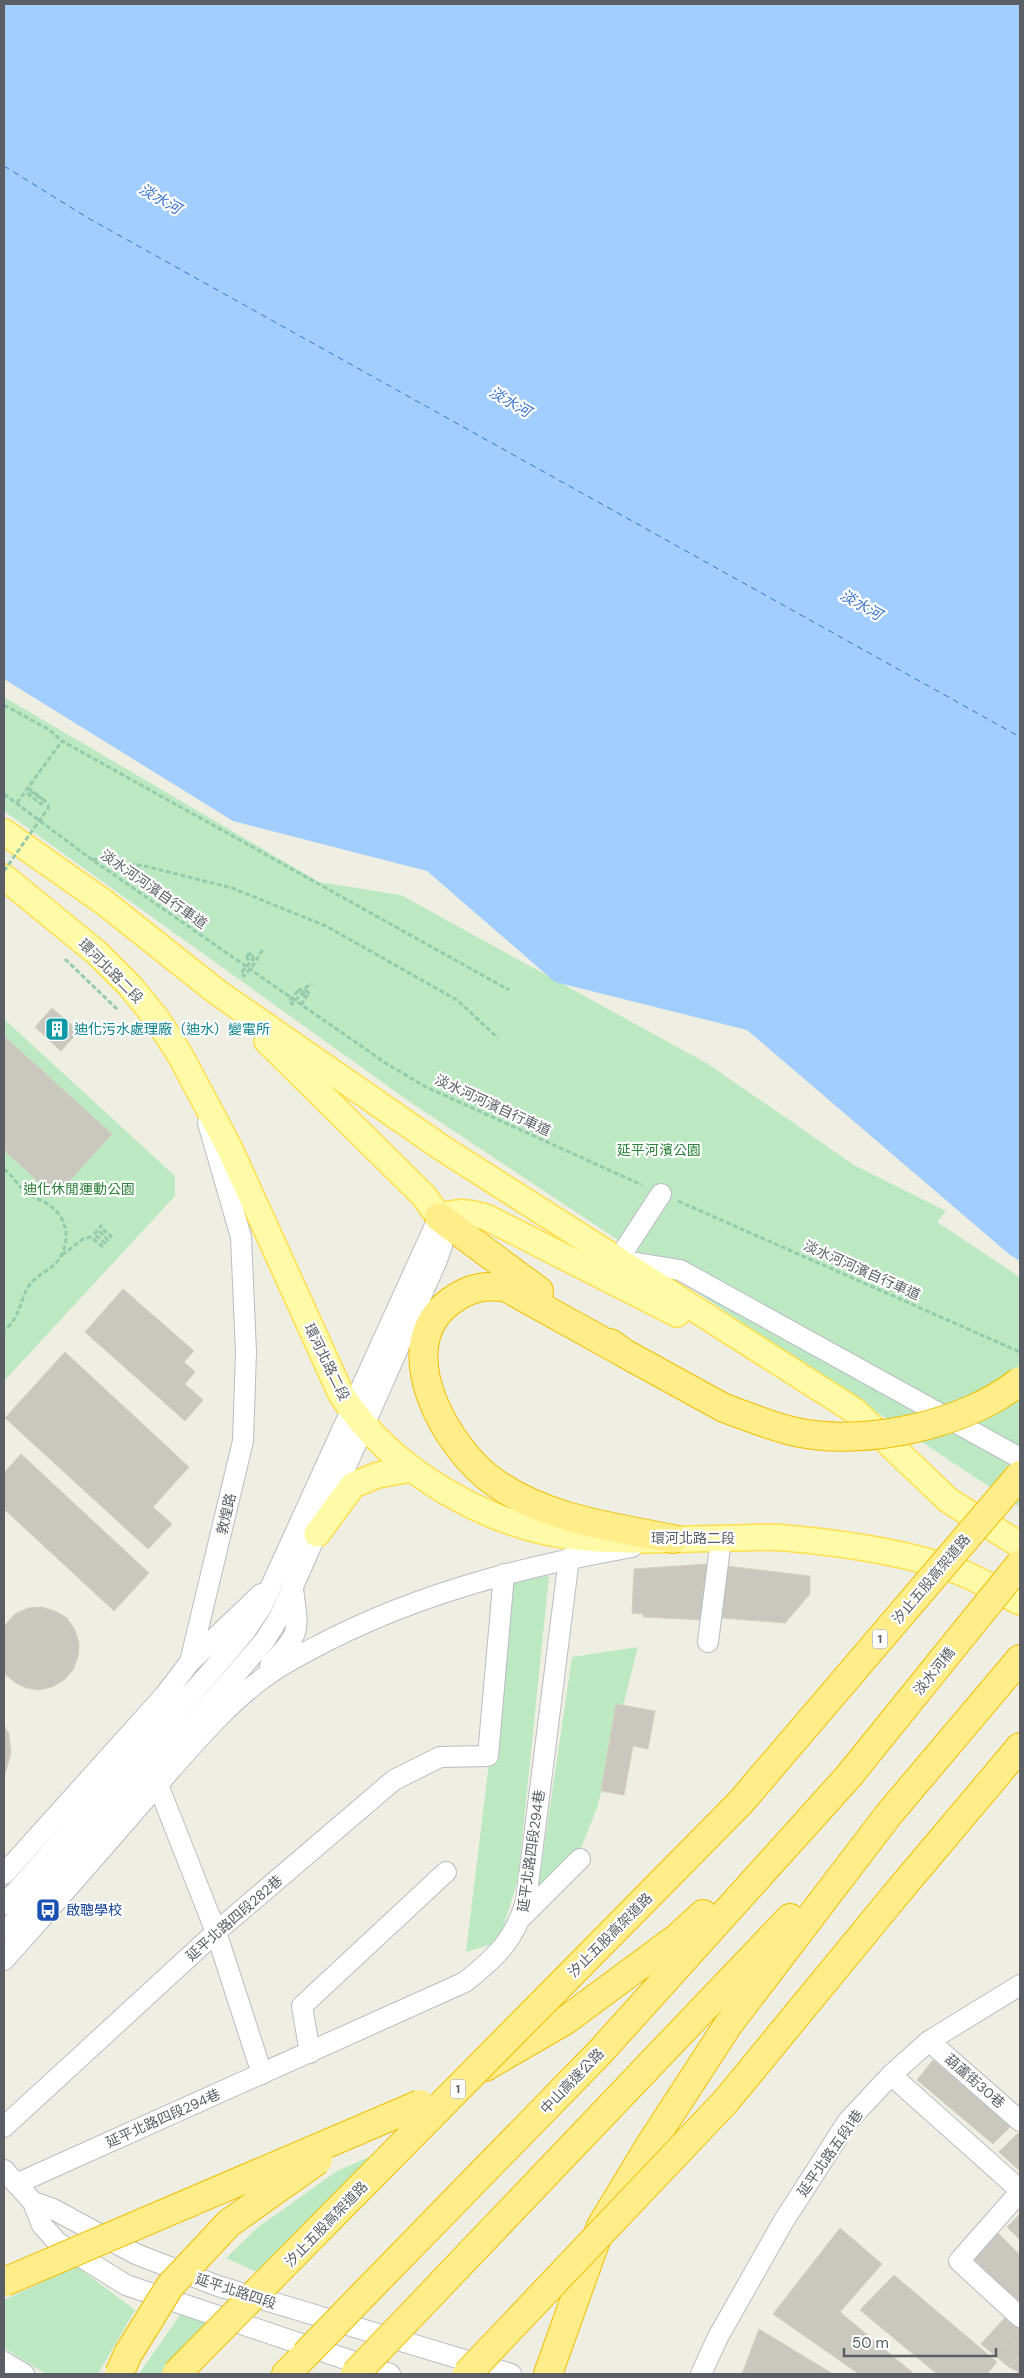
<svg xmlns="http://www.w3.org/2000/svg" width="1024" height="2378" font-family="'DM Sans','Noto Sans TC',sans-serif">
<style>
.green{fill:#bce9c1}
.water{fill:#a2cdff}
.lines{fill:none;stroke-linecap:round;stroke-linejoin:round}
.ferry{stroke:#3973ce;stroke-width:1;stroke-dasharray:6 5;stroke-linecap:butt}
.building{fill:#cac7bf;stroke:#d4d0c0}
.minor-casing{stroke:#babcc3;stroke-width:22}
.major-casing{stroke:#ffdf4c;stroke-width:28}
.highway-casing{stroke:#f1bf00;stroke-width:30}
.path{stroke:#95caaa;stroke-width:3;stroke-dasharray:5 2.5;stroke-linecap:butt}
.minor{stroke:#fff;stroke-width:20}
.major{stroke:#fffaa7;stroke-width:25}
.highway{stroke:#ffed89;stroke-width:28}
.highway-bridge-casing{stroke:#f1bf00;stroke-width:30;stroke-linecap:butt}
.path-bridge{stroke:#95caaa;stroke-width:3;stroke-dasharray:5 2.5;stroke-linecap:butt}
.highway-bridge{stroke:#ffed89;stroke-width:28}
.labels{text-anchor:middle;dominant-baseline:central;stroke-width:4.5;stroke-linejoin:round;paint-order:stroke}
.shield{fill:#fff;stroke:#8c8e93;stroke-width:1}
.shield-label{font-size:12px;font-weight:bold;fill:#5b5e65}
.street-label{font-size:14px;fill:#5b5e65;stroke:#fff}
.culture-label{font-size:14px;fill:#0d838f;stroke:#fff;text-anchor:start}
.park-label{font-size:14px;fill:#2c8339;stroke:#fff}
.transit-label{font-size:14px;fill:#164399;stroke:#fff;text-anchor:start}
.water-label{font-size:15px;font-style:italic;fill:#3973ce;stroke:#fff}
</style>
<rect width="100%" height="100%" fill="#efeee2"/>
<path class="green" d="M4 697 319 882 401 895 708 1064 854 1165 946 1211 937 1222 1020 1277V1507L410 1102 4 811Z
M4 1019 175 1176V1196L4 1381Z
M549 1576 518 1879 499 1942 466 1952 511 1582Z
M638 1647 597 1808 579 1853 537 1895 572 1657Z
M390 2148 266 2276 226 2258 257 2228 337 2171Z
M76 2266 135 2310 98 2374H46L4 2348V2300Z
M189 2302 233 2311 171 2374H139Z"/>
<path class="water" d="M4 4H1020V1261L1010 1255 747 1030 555 982 427 871 233 821 4 679Z"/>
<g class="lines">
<path class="ferry" d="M4 166 88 218 1020 737"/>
</g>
<path class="building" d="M52 1008 79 1031 61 1051 35 1027Z
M4 1036 112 1134 55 1197 4 1150Z
M123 1289 194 1351 184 1362 195 1372 185 1384 203 1400 185 1421 85 1332Z
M65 1352 189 1467 153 1507 172 1524 148 1549 5 1418Z
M21 1454 149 1573 114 1611 4 1509V1473Z
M707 1564 704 1620 643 1617V1614L632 1613 634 1569Z
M726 1566 810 1576V1594L785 1623 722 1618Z
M42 1607 55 1611 67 1618 75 1630 79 1643 78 1657 73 1670 64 1680 52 1687 39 1690 26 1688 14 1682 4 1673V1626L15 1614 28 1608Z
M616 1704 655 1711 648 1749 633 1746 624 1795 601 1791Z
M4 1725 9 1734 11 1753 4 1777Z
M933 2060 1011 2126 993 2144 917 2080Z
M1018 2133 1020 2135V2171L999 2152Z
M1020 2214V2240L1007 2227Z
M840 2228 882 2264 840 2312 914 2374H859L773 2314Z
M998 2233 1020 2255V2306L973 2258Z
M894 2275 997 2362 987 2374H937L860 2310Z
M1009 2313 1020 2324V2328L993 2354 981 2344Z
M1020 2328V2355L1009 2367 993 2354Z
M759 2329 833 2374H742Z
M1020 2355V2373L1009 2367Z"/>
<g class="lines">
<g class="minor-casing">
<path id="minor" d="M661 1194 618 1260 680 1270 1020 1458
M708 1642 721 1539
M190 1662 261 1594
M270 1665C301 1632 299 1633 293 1589
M158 1785 216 1932 262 2074
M4 1874 164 1696 190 1662 243 1441 246 1352 241 1237 208 1123
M4 1905 222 1659 246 1630 262 1606 439 1217
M522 1917 580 1859
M4 1933 237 1673 265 1640 280 1616 437 1260 442 1246 439 1217
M4 1960C54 1904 104 1847 153 1790 186 1753 225 1705 266 1676 285 1662 306 1652 327 1641 423 1592 526 1566 632 1547
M929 2041 1020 2121
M310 2053 302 2006 446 1872
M891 2075 1020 2190
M4 2127 216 1932 394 1780 440 1757 488 1756 504 1574
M4 2170 33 2202 42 2225 57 2242 126 2285 390 2374
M16 2184 465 1982C495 1958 515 1940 526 1901L569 1558
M1020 2192 959 2261 1020 2317
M33 2202 53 2209 136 2254 218 2286 511 2374
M4 2362 24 2374
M701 2374 718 2337 783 2222 848 2121 891 2075 929 2041 1020 1985"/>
</g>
<g class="major-casing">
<path id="major" d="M4 832 105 903 217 992 442 1148 855 1411 948 1500 1020 1545
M4 877 97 953 130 986 157 1019 180 1055 229 1147 341 1394C391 1472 494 1531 586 1538 635 1542 685 1539 733 1538 751 1538 769 1536 786 1538 841 1543 908 1552 960 1572 980 1580 1000 1592 1020 1602
M267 1041 424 1196 439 1217C459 1211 469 1211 488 1218L677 1314
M317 1534 353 1485 378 1475 411 1469"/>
</g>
<g class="highway-casing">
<path id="highway" d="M439 1217 539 1291
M610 1343 624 1353 724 1408
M624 1353 507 1288C485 1284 468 1288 451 1301 387 1347 448 1452 497 1484 547 1519 614 1527 673 1539
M897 1893 1020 1747
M485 2067 566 2020 678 1937 703 1914
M366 2292 601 2051 848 1777
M421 2305 790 1918
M286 2374 305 2355
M548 2374 601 2226 650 2145 728 2025 889 1814 1020 1659"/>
</g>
<path class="path" d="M4 705 48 729 62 741
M28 788 44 800 41 804 28 794 30 791 45 801 49 807
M4 794 91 859 387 1064 426 1087 642 1185
M17 803 62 741 509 990
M92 859 145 866 232 888 326 926 457 1000 498 1038
M247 957a3 3 0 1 1 6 0a3 3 0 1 1-6 0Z
M65 959 118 1010
M252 967 263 949
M298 991 312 984
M301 1005 309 993 305 990 303 991 304 996 308 995
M4 1169C13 1176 19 1187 28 1194 35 1198 42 1200 49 1205 66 1216 71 1237 61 1256 54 1269 39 1273 30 1284 19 1300 21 1318 4 1330
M678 1201 1020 1352
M62 1255 83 1239 91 1237 102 1246 105 1243 94 1234 98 1230 108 1240 111 1236 100 1227 102 1225"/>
<use href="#minor" class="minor"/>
<use href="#major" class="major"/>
<use href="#highway" class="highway"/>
<g class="highway-bridge-casing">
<path id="highway-bridge" d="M724 1408C747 1416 772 1427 796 1432 864 1447 966 1425 1020 1381
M848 1777 1020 1564
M4 2282 420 2104
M305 2355 366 2292
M119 2374 128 2354 170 2286 229 2223 318 2160
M176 2374 740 1803 1020 1475
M355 2374 421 2305
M467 2374 726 2101 897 1893"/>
</g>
<path class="path-bridge" d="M4 871 49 807
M247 955 252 954 253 959 241 973 244 976 252 967
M298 991 289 1001 292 1004 305 990 309 993 308 995"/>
<use href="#highway-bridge" class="highway-bridge"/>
</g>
<defs>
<g id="building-square" transform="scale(1.25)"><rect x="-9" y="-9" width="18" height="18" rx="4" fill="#0f9aa8" stroke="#fff"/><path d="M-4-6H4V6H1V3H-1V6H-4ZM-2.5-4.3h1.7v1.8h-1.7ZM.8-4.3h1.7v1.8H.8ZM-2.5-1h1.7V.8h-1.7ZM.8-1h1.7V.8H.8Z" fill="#fff"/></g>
<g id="bus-square" transform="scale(1.25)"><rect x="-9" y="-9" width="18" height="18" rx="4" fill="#1a4fb4" stroke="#fff"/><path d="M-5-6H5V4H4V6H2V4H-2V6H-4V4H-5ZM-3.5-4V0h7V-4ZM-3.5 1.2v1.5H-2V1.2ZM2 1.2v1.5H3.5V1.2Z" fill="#fff"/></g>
</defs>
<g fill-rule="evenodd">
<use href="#building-square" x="57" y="1029"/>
<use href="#bus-square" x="48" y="1910"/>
</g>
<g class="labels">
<g class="shield">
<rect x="872.5" y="1629.5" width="15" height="19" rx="4"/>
<rect x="450.5" y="2079.5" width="15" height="19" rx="4"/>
</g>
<g class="shield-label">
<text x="880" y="1639">1</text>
<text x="458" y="2089">1</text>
</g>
<g class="street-label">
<text transform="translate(154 889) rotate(35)">淡水河河濱自行車道</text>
<text transform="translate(111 971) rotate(45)">環河北路二段</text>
<text transform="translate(493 1105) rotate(25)">淡水河河濱自行車道</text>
<text transform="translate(862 1270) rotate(24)">淡水河河濱自行車道</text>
<text transform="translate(327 1362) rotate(64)">環河北路二段</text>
<text transform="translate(226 1514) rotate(-77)">敦煌路</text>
<text x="693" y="1538">環河北路二段</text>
<text transform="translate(931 1579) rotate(-50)">汐止五股高架道路</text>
<text transform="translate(934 1671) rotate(-51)">淡水河橋</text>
<text transform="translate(531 1851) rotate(-82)">延平北路四段294巷</text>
<text transform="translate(234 1918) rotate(-41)">延平北路四段282巷</text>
<text transform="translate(610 1935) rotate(-45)">汐止五股高架道路</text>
<text transform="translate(572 2081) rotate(-46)">中山高速公路</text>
<text transform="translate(975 2081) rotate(41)">葫蘆街30巷</text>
<text transform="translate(163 2118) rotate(-24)">延平北路四段294巷</text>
<text transform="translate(830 2153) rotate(-55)">延平北路五段1巷</text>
<text transform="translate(326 2224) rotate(-46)">汐止五股高架道路</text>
<text transform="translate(236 2291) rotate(18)">延平北路四段</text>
</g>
<g class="culture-label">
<text x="74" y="1029">迪化污水處理廠（迪水）變電所</text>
</g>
<g class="park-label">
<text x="659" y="1150">延平河濱公園</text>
<text x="79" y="1189">迪化休閒運動公園</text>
</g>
<g class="transit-label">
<text x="66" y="1910">啟聰學校</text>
</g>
<g class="water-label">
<text transform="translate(160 199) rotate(30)">淡水河</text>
<text transform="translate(510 402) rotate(30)">淡水河</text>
<text transform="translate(861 605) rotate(30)">淡水河</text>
</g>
</g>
<rect width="1024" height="2378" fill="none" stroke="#5b5e65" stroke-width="10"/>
<path d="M844 2348v8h152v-8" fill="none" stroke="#5b5e65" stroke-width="2.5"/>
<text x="852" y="2348" font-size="15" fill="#5b5e65" stroke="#ffffff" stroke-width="4" paint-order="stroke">50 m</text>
</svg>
